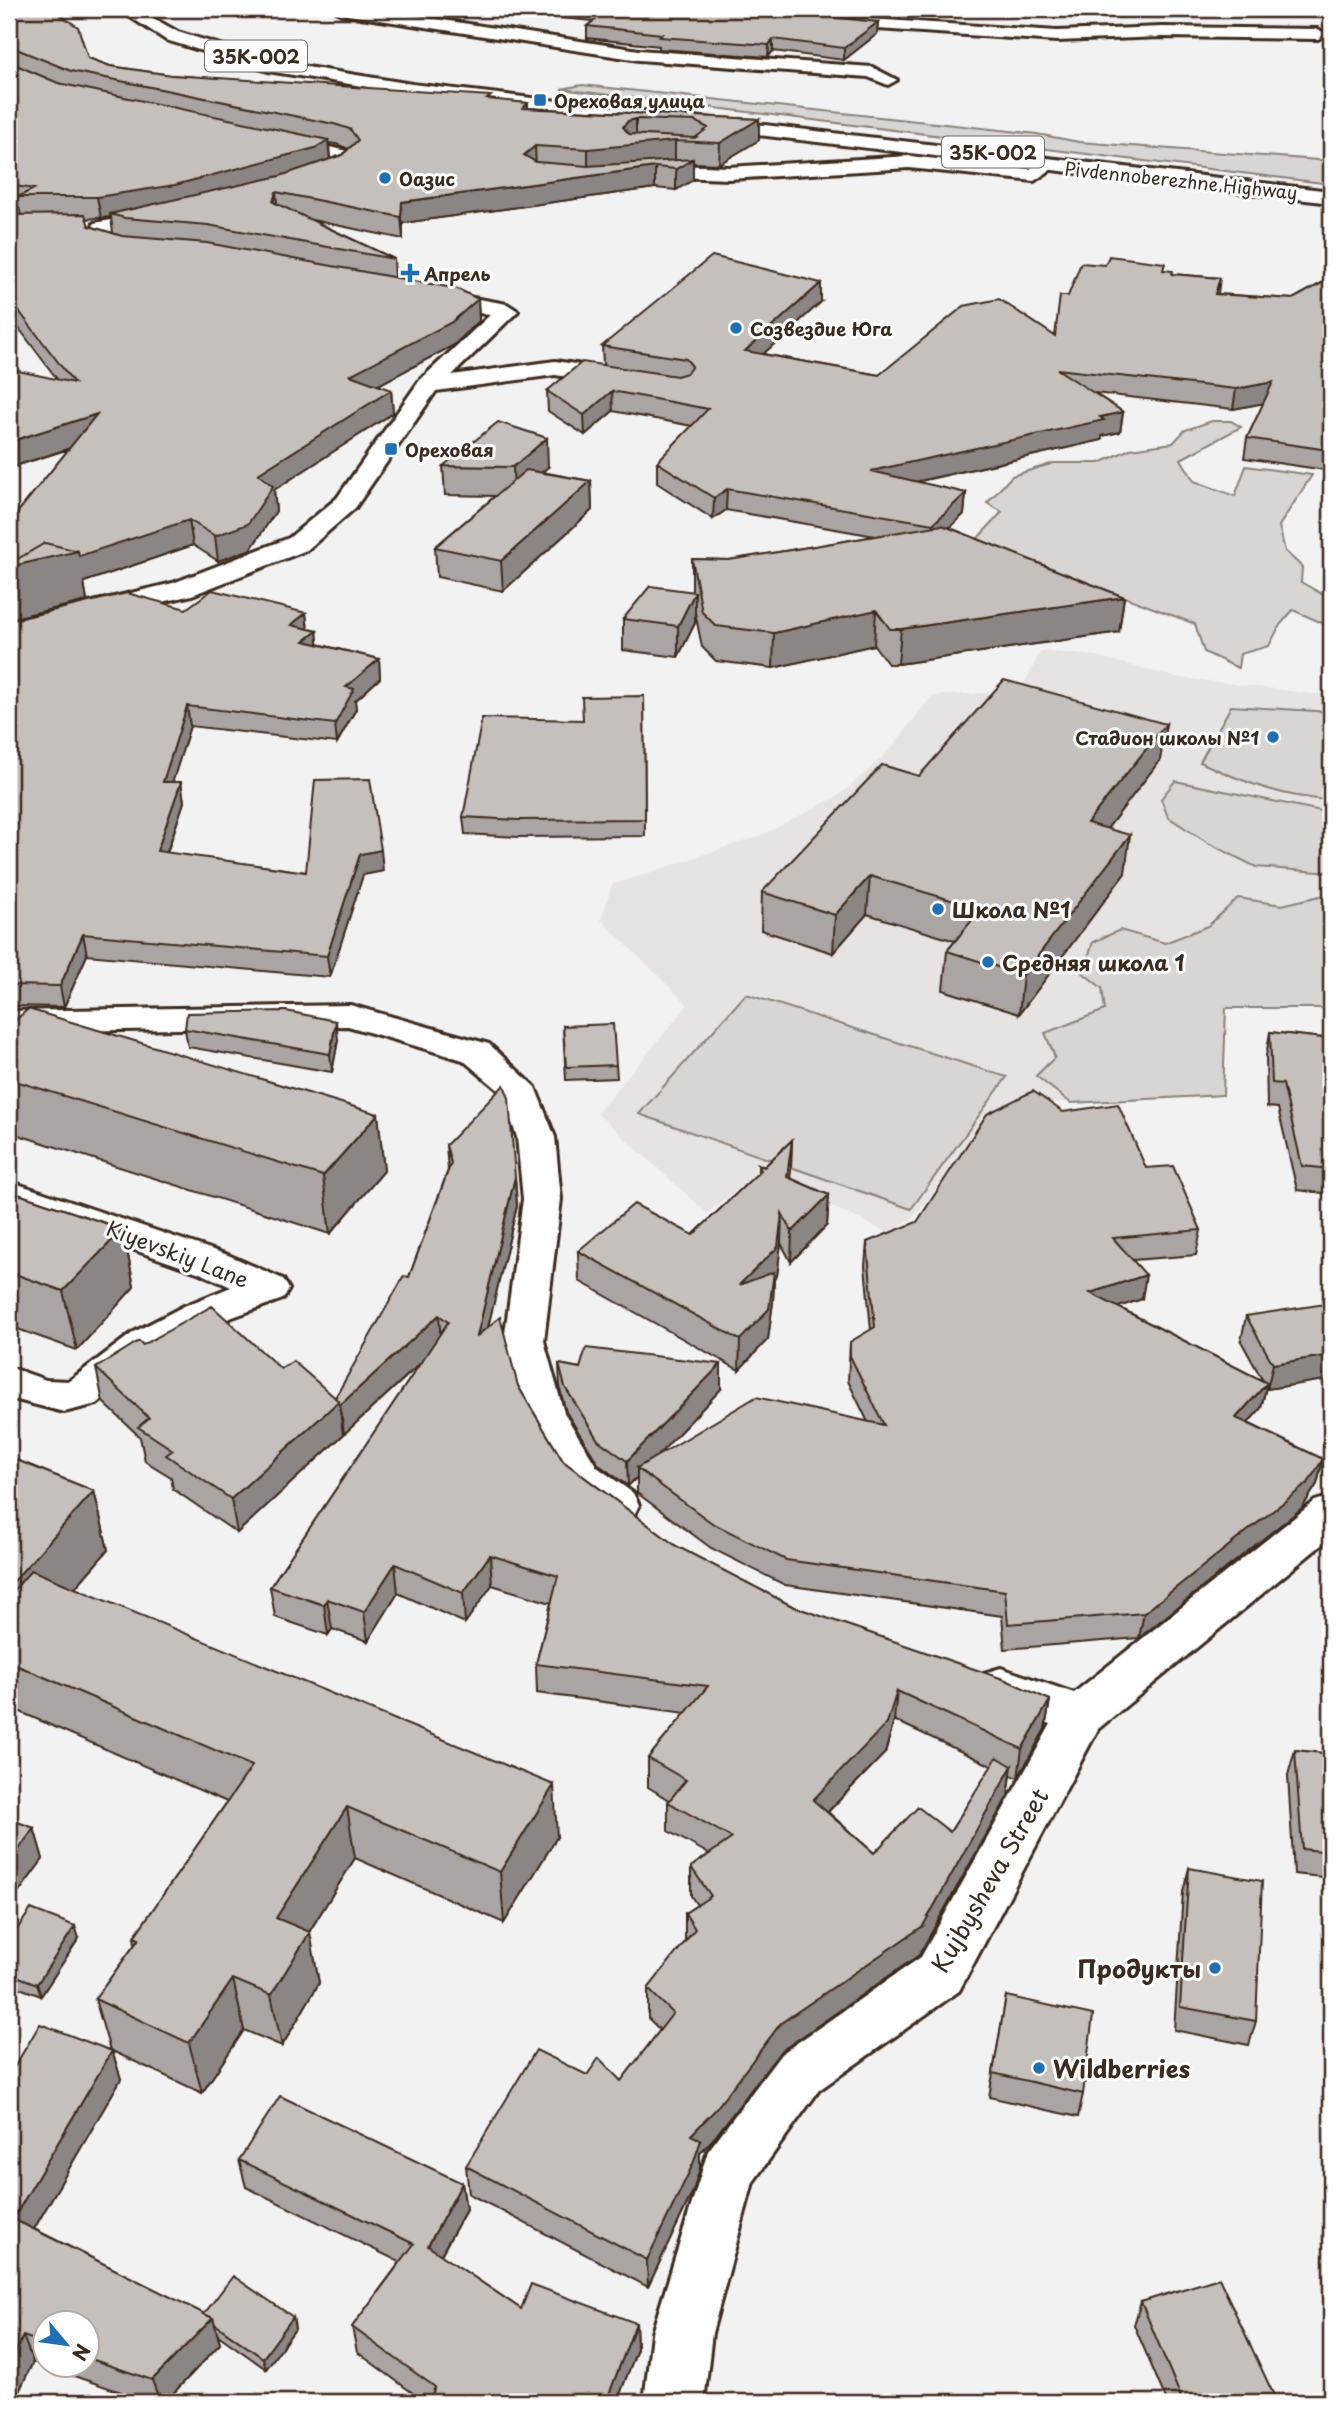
<svg xmlns="http://www.w3.org/2000/svg" width="1340" height="2411" font-family="'Playpen Sans',sans-serif">
<style>
.built{fill:#e6e3e2}
.green{fill:#d8d5d2;stroke:#8a8078;stroke-width:2}
.lines{fill:none;stroke-linecap:round;stroke-linejoin:round}
.minor-casing{stroke:#3b2a1e;stroke-width:6}
.highway-casing{stroke:#3b2a1e;stroke-width:6}
.minor{fill:#fff;fill-rule:evenodd}
.highway{fill:#fff;fill-rule:evenodd}
.wall{fill:#aaa5a3;stroke:#3b2a1e;stroke-width:2;fill-rule:evenodd}
.shaded-wall{fill:#8b8684;stroke:#3b2a1e;stroke-width:2}
.building{fill:#c6c0bd;stroke:#3b2a1e;stroke-width:2;fill-rule:evenodd}
.poi-dot{fill:#1f6fb2;stroke:#fff;stroke-width:2.5}
.labels{text-anchor:middle;dominant-baseline:central;stroke-width:6;stroke-linejoin:round;paint-order:stroke}
.far-poi-label{font-size:18px;font-weight:bold;fill:#3b2a1e;stroke:#fff;text-anchor:start}
.far-street-label{font-size:18px;fill:#3b2a1e;stroke:#fff}
.shield{fill:#fff;stroke:#766a62;stroke-width:2}
.shield-label{font-size:19px;font-weight:bold;fill:#3b2a1e}
.poi-label{font-size:21px;font-weight:bold;fill:#3b2a1e;stroke:#fff;text-anchor:start}
.street-label{font-size:21px;fill:#3b2a1e;stroke:#fff}
.near-street-label{font-size:24px;fill:#3b2a1e;stroke:#fff}
.near-poi-label{font-size:24px;font-weight:bold;fill:#3b2a1e;stroke:#fff;text-anchor:end}
</style>
<rect width="100%" height="100%" fill="#f3f2f2"/>
<filter id="ink" filterUnits="userSpaceOnUse"><feTurbulence type="fractalNoise" baseFrequency=".0143" numOctaves="2"/><feDisplacementMap in="SourceGraphic" scale="14" xChannelSelector="R" yChannelSelector="G"/><feConvolveMatrix kernelMatrix="1 2 1 2 8 2 1 2 1" color-interpolation-filters="sRGB"/></filter>
<g filter="url(#ink)">
<path class="built" d="M1041 651 1096 656 1175 677 1331 696V1008H1226L1223 1095 1045 1103 990 1114 918 1213 891 1234 759 1173 707 1213 597 1113 688 1005 601 920 612 885 760 836 840 795 888 752 932 696 1020 691Z"/>
<path class="green" d="M582 85 1037 134 1079 142 1331 161V184L561 89Z
M1212 421H1231L1241 427 1181 459 1194 481 1235 496 1246 466 1312 475 1279 526 1285 551 1302 567 1301 582 1322 594 1331 595V627L1293 610 1280 625 1269 646 1240 654 1238 668 1204 652 1195 624 1101 588 1001 561 977 539 1002 512 987 503 1012 476 1054 463H1100L1130 449 1173 443 1185 430Z
M1231 706 1331 712V800C1284 798 1243 782 1200 762Z
M1175 781 1331 813V873L1256 867 1208 843 1168 817 1161 799Z
M1320 896 1331 898V1008H1226L1223 1095 1071 1103 1036 1076 1055 1057 1045 1033 1105 1010 1102 988 1083 973 1093 942 1120 930 1165 943 1208 926 1238 898 1282 905Z
M746 994 1007 1077 911 1209 639 1114Z"/>
<g class="lines">
<g class="minor-casing">
<path id="minor" d="M333 9H371L639 50 872 67 897 80 888 85 868 77 639 60 341 14Z
M824 16 1057 31 1162 27 1318 29 1326 34 1318 39 1162 37 1057 41 818 25 816 21Z
M278 135 351 152 358 162C347 176 321 189 303 184L300 180 303 176 318 172 337 160 271 145 269 141Z
M909 156 1030 169 1048 159 1058 165 1034 181 909 168 729 179 675 177 642 182 632 176 635 172 675 165 729 167Z
M163 211 170 213 173 217 170 221 111 232V237L148 246 151 250 148 254C135 258 99 251 90 241L94 223Z
M428 290 507 304 518 311 452 375 555 361 623 371 631 373 635 378 631 383 623 385 555 375 436 391 355 508 307 550 192 595 9 638V622L173 583 289 538 337 498 420 380 490 315 420 302 417 297Z
M350 1005 489 1044 535 1087 555 1137 561 1199 544 1341 564 1413 597 1467 633 1493 639 1505 633 1517 617 1522 601 1517 567 1489 522 1414 504 1341 523 1199 517 1137 501 1092 463 1060 348 1026 9 1032V1011Z
M9 1181 228 1255 283 1279 289 1289 283 1299 230 1318 179 1343 140 1368 97 1404 64 1412 9 1398V1367L46 1380 69 1381 134 1332 184 1306 231 1287 200 1273 9 1206Z
M1331 1496V1537L1098 1729 959 1991 819 2090 753 2182 712 2333 704 2402H644L652 2333 708 2151 781 2054 921 1957 1051 1724 984 1701 977 1687 984 1673 1001 1668 1074 1693 1315 1501Z"/>
</g>
<g class="highway-casing">
<path id="highway" d="M118 9H137L178 32 276 62 412 84 1331 191V203L412 94 268 71 166 40Z"/>
</g>
<use href="#minor" class="minor"/>
<use href="#highway" class="highway"/>
</g>
<path class="wall" d="M9 9 88 58 110 66 171 75 528 103V108L759 119V140L719 164 693 163V180L676 190 655 188 403 223V239L312 220 394 259 395 278 478 299 479 321 454 345 378 385 391 390 393 413 274 490 276 511 251 549 218 561 193 545 84 582 87 601 9 619V523L69 449 9 468 57 379 9 315V215H21L19 208 9 205ZM329 143 336 144 349 149 342 155 330 159ZM111 217 113 233 89 226 86 219Z
M540 9H748L878 22 877 34 844 60 773 51 768 57 659 49V46L587 38V26L593 21 540 16Z
M782 9H909L898 18Z
M1164 270 1172 274 1220 278 1218 294 1293 299 1331 278V497L1325 470 1244 458 1247 438 1264 403 1233 409 1094 393 1123 412 1120 432 1102 436V440L916 482 966 493 964 514 950 528 1124 597 1119 632 898 664H888L874 645 773 668 716 661 702 647 695 612V623L678 657 623 650V619L692 592V559L729 560 875 536 726 510 713 519 657 483V462L692 426 613 411 585 435 548 411 547 391 603 365 602 346 821 302 763 354 879 375 1055 336 1068 296Z
M443 466 548 467 542 472 591 481 592 510 503 591 437 577 435 547 495 496 445 495Z
M186 609 306 613 308 629 317 631 318 644 379 659 380 678 355 701 356 709 337 743 190 726 172 782H181L184 802 167 853 306 872 383 871 363 875 330 977 87 955 64 1007 9 1006V621Z
M644 696 645 836 519 837 465 834 463 817 583 720Z
M1160 760 1107 829 1125 873 1019 1014 943 990 947 951 955 941 867 914 833 953 761 930 762 892 919 776Z
M9 1026 378 1114 384 1171 330 1234 9 1132Z
M563 1026 616 1065 617 1078 566 1080Z
M185 1029 338 1040 332 1072 188 1047Z
M1270 1032 1331 1039V1194L1297 1190 1278 1108 1267 1107 1266 1056Z
M792 1140 790 1178 829 1195 827 1225 791 1262 781 1243 777 1276 774 1279 773 1302 768 1339 739 1370 579 1281 578 1251 693 1235 758 1173V1164L764 1167Z
M446 1145 515 1177 517 1206 488 1326 518 1386 563 1461 676 1546 792 1606 1050 1700 1045 1729 1018 1778 1011 1775 1008 1796 919 1955 780 2052 714 2138 700 2153V2168L693 2191 648 2287 469 2194 466 2166 587 2075 621 2081 660 2030 648 2018V1989L685 1942V1913L697 1905 691 1896V1867L709 1854 668 1831V1802L669 1800 648 1787V1758L686 1713 537 1693 536 1664 551 1603 492 1585 465 1623 398 1593 368 1641 332 1629 328 1635 275 1617 270 1587 420 1364 344 1434 343 1433V1435L237 1533 173 1489 171 1477 145 1461 140 1437 103 1402 96 1368 143 1345 281 1369 335 1398 409 1277 448 1170ZM894 1720 992 1766 950 1832 874 1853 828 1812 885 1753Z
M1146 1168 1201 1230 1196 1255 1133 1260 1142 1299 1118 1307 1263 1381 1241 1341 1246 1316 1331 1314V1379L1267 1389 1266 1387 1261 1408 1248 1423 1323 1459 1317 1484 1302 1508 1139 1638 1005 1649 1002 1616 785 1585 711 1548 637 1493V1477L628 1486 599 1465 566 1412 560 1389 559 1364 580 1368 721 1389 656 1457 868 1422 848 1381 850 1342 871 1330 865 1266 867 1242Z
M9 1191 123 1229 134 1287 77 1350 9 1326Z
M9 1457 94 1491 108 1550 75 1588 557 1837 504 1923 355 1858 309 1932 319 1983 282 2046 244 2030 202 2093 110 2050 95 1999 135 1944 134 1937 227 1802 9 1707Z
M1295 1750 1331 1754V1878L1294 1874 1288 1775Z
M9 1819 34 1828 43 1859 13 1900 9 1898Z
M1189 1868 1256 2021 1249 2045 1174 2030 1183 1892Z
M79 1938 41 1996 9 1984V1941Z
M1006 1996 1083 2094 1078 2117 989 2097Z
M112 2051 121 2079 34 2229 204 2314 293 2317 295 2329 266 2369 218 2335 220 2344 165 2402H150L33 2362 14 2402 9 2076ZM46 2323H88V2365H46Z
M239 2160 462 2183 466 2210 441 2255 521 2309 636 2323 637 2349 617 2402H425L357 2352 352 2327 400 2262 246 2187Z
M1141 2302 1277 2402H1167L1134 2325Z"/>
<path class="shaded-wall" d="M898 9H909L898 18Z
M878 22 877 34 844 60V48Z
M773 39V51L768 57 769 45Z
M636 119V139L675 141V162L588 170V149L623 127 628 121Z
M759 119V140L719 164 720 143Z
M328 140 330 161 317 170 110 214 111 217 101 218 97 197Z
M535 146 536 167 524 155Z
M693 159V180L676 190V169Z
M655 167V188L403 223V239L401 217 402 202Z
M276 192 278 213 273 202Z
M821 283V302L744 371 745 351Z
M478 299 479 321 454 345 352 399 350 375Z
M1273 382 1270 402 1233 409 1236 389Z
M391 390 393 413 274 490 276 511 251 549 218 561 215 536 258 474Z
M612 391 613 411 585 435 584 415Z
M1123 412 1120 432 1102 436V440L870 492 871 471Z
M97 414 101 438 9 468V442Z
M547 438 548 467 514 496 513 467Z
M591 481 592 510 503 591 501 561Z
M727 489 726 510 713 519 714 498Z
M966 493 964 514 931 545 933 524Z
M189 520 193 545 84 582 87 601 9 619V567Z
M695 592V623L678 657V626Z
M1124 597 1119 632 898 664 901 629Z
M876 610 874 645 773 668 774 633Z
M306 613 308 632 291 625Z
M317 631 319 650 304 641Z
M379 659 380 678 355 701 356 709 337 743 335 724 346 687Z
M187 706 190 726 166 803 163 782Z
M1166 724 1160 760 1082 861 1087 823Z
M181 782 184 802 160 872 157 851Z
M1130 835 1125 873 1019 1014 1023 975Z
M381 850 383 871 363 875 330 977 327 956 360 854Z
M870 876 867 914 833 953 835 915Z
M83 934 87 955 64 1007 60 986Z
M336 1021 338 1040 332 1072 330 1054Z
M378 1114 384 1171 330 1234 323 1176Z
M792 1140 791 1170 786 1207 787 1177Z
M515 1177 517 1206 479 1365 477 1336Z
M829 1195 827 1225 791 1262 792 1232Z
M782 1213 781 1243 777 1276 774 1279 773 1302 768 1339 739 1370 740 1340 739 1285Z
M123 1229 134 1287 77 1350 63 1291Z
M1146 1275 1142 1299 1086 1318 1090 1293Z
M439 1315 441 1344 344 1434 340 1405Z
M1331 1355V1379L1267 1389 1273 1364Z
M721 1364V1389L642 1472 637 1468V1477L628 1486 627 1461Z
M1267 1383 1261 1408 1230 1443 1236 1418Z
M339 1401 343 1435 237 1533 231 1499Z
M1323 1459 1317 1484 1302 1508 1139 1638 1144 1613Z
M94 1491 108 1550 26 1644 10 1585Z
M490 1555 492 1585 465 1623 463 1593Z
M395 1564 398 1593 368 1641 364 1612Z
M327 1599 332 1629 328 1635 324 1605Z
M897 1691 894 1720 885 1753 811 1829 813 1800Z
M1050 1700 1045 1729 1018 1778 1022 1749Z
M1012 1766 1008 1796 919 1955 780 2052 714 2138 700 2153V2168L693 2191 648 2287 647 2260 691 2135 781 2023Z
M9 1782 14 1800 9 1808Z
M554 1785 557 1837 504 1923 500 1872Z
M347 1807 355 1858 286 1969 276 1918Z
M34 1828 43 1859 13 1900 9 1885V1863Z
M75 1926 79 1938 41 1996 37 1984Z
M310 1932 319 1983 282 2046 271 1995Z
M233 1979 244 2030 202 2093 189 2043Z
M112 2051 121 2079 24 2246 13 2219Z
M462 2183 466 2210 431 2272 428 2246Z
M293 2317 295 2329 266 2369 263 2358Z
M213 2318 220 2344 165 2402H160L152 2380Z
M636 2323 637 2349 617 2402H606Z
M23 2336 33 2362 14 2402H9V2365Z"/>
<path class="building" d="M9 9H51L78 27 88 58 110 66 171 75 491 96 487 99 528 103 523 108 759 119 720 143 675 141 588 149 535 146 524 155 536 162 588 166 693 159 676 169 655 167 402 202 401 217 276 192 273 202 394 259 208 225 125 218 110 214 280 176 342 155 358 140 350 129 334 124 71 71 9 46ZM636 119 695 121 708 128 695 138 629 134 623 127 628 121Z
M588 9H748L878 22 844 48 773 39 769 45 659 37 662 34 587 26 608 11Z
M9 62 58 83 328 140 315 148 175 185 97 197H18L34 189 9 185Z
M85 214 89 226 122 236 207 243 458 289 478 299 452 322 350 375 391 390 258 474 273 486 248 524 215 536 189 520 79 556 78 551 45 543 9 564V523L97 414 9 442V369L74 383 9 298V215Z
M712 256 821 283 745 351 879 375 964 306 999 299 1055 336 1060 296H1068L1081 263 1105 265 1109 256 1165 263 1163 270 1173 271 1172 274 1220 278 1215 294 1293 299 1331 278V461L1328 450 1247 438 1273 382 1236 389 1057 369 1123 412 1100 417 1104 420 871 471 966 493 933 524 727 489 714 498 657 462 708 409 612 391 584 415 547 391 582 362 677 376 687 373 692 366 686 359 602 346Z
M498 422 547 438 513 467 443 466Z
M526 470 591 481 501 561 435 547Z
M942 525 1124 597 901 629H890L876 610 774 633 716 626 702 612 692 559 729 560Z
M45 543 78 551 9 567V564Z
M650 586 695 592 678 626 623 619Z
M212 590 306 613 291 625 317 631 304 641 379 659 346 687 354 689 335 724 187 706 163 782H181L157 851 306 872 315 780 370 779 381 850 360 854 327 956 83 934 60 986 9 985V621L127 593 186 609Z
M1004 680 1166 724 1087 823 1130 835 1023 975 947 951 981 909 870 876 835 915 762 892 882 765 919 776Z
M644 696 645 819 518 820 463 817 482 718 583 720 582 697Z
M28 1009 378 1114 323 1176 9 1079V1026Z
M286 1011 336 1021 330 1054 185 1029 187 1013Z
M613 1024 616 1065 566 1067 563 1026Z
M1270 1032 1331 1039V1169L1302 1166 1283 1084 1272 1083Z
M504 1085 509 1098 515 1177 477 1336 500 1317 518 1386 563 1461 676 1546 792 1606 1006 1680 1050 1700 1022 1749 897 1691 887 1723 813 1800 874 1853 918 1807 950 1832 997 1757 1012 1766 923 1926 781 2023 715 2110 691 2135 701 2140 693 2164 647 2260 466 2166 536 2050 587 2075 599 2058 621 2081 673 2013 648 1989 695 1929 685 1913 711 1896 691 1867 732 1838 668 1802 686 1780 648 1758 708 1686 536 1664 558 1576 490 1555 463 1593 395 1564 364 1612 327 1599 324 1605 270 1587 448 1322 439 1315 340 1405 339 1404V1401L335 1398 404 1276 409 1277 451 1163 446 1145Z
M1033 1091 1063 1112 1118 1104 1146 1168 1173 1166 1201 1230 1113 1238 1146 1275 1090 1293 1267 1383 1236 1418 1323 1459 1308 1483 1144 1613 1008 1624 1005 1591 786 1560 712 1523 637 1468 756 1397 884 1425 850 1356V1342L875 1327 867 1242 917 1222 987 1114Z
M792 1140 787 1177 829 1195 792 1232 782 1213 778 1247 739 1285 774 1272 769 1309 740 1340 578 1251 634 1204 693 1235 761 1170 758 1164 764 1167Z
M9 1191 123 1229 63 1291 9 1272Z
M1325 1304 1331 1314V1355L1273 1364 1246 1316Z
M212 1306 281 1369 293 1361 339 1401 231 1499 166 1455 173 1450 138 1427 149 1418 96 1368 139 1341 143 1345Z
M586 1348 721 1364 627 1461 598 1440 565 1387 559 1364 580 1368Z
M9 1457 94 1491 10 1585 9 1584Z
M31 1570 554 1785 500 1872 347 1807 276 1918 310 1932 271 1995 233 1979 189 2043 95 1999 139 1939 134 1937 252 1766 9 1662V1596Z
M1295 1750 1331 1754V1852L1302 1849Z
M9 1819 34 1828 9 1863Z
M1189 1868 1262 1881 1256 2021 1180 2007Z
M31 1909 75 1926 37 1984 9 1973V1941Z
M1006 1996 1093 2015 1083 2094 993 2073Z
M40 2024 112 2051 13 2219 213 2318 152 2380 88 2358V2323H46V2344L23 2336 9 2365V2076Z
M280 2096 462 2183 428 2246 521 2309 531 2284 636 2323 606 2402H429L435 2387 352 2327 414 2244 239 2160Z
M233 2276 293 2317 263 2358 215 2324 213 2318 204 2314Z
M1219 2278 1277 2402H1183L1141 2302Z"/>
</g>
<g class="poi-dot">
<rect x="533" y="93" width="14" height="14" rx="3.5"/>
<circle cx="385" cy="178" r="7"/>
<path d="M406.5 262.5h7v7h7v7h-7v7h-7v-7h-7v-7h7z"/>
<circle cx="736" cy="328" r="7"/>
<rect x="384" y="442" width="14" height="14" rx="3.5"/>
<circle cx="1273" cy="737" r="7"/>
<circle cx="938" cy="909" r="7"/>
<circle cx="988" cy="962" r="7"/>
<circle cx="1215" cy="1968" r="7"/>
<circle cx="1039" cy="2068" r="7"/>
</g>
<g class="labels">
<g class="far-poi-label">
<text x="554" y="100">Ореховая улица</text>
<text x="399" y="178">Оазис</text>
<text x="424" y="273">Апрель</text>
<text x="750" y="328">Созвездие Юга</text>
<text x="405" y="449">Ореховая</text>
<text x="1259" y="737" text-anchor="end">Стадион школы №1</text>
</g>
<g class="far-street-label">
<text transform="translate(1181 180) rotate(6)">Pivdennoberezhne Highway</text>
</g>
<g class="shield">
<rect x="205" y="40.5" width="102" height="31" rx="5"/>
<rect x="942" y="136.5" width="102" height="31" rx="5"/>
</g>
<g class="shield-label">
<text x="256" y="56">35К-002</text>
<text x="993" y="152">35К-002</text>
</g>
<g class="poi-label">
<text x="952" y="909">Школа №1</text>
<text x="1002" y="962">Средняя школа 1</text>
</g>
<g class="street-label">
<text transform="translate(178 1253) rotate(21)">Kiyevskiy Lane</text>
</g>
<g class="near-street-label">
<text transform="translate(989 1880) rotate(-60)">Kujbysheva Street</text>
</g>
<g class="near-poi-label">
<text x="1201" y="1968">Продукты</text>
<text x="1053" y="2068" text-anchor="start">Wildberries</text>
</g>
</g>
<rect width="1340" height="2411" fill="none" stroke="#fff" stroke-width="35"/>
<rect x="18" y="18" width="1305" height="2376" fill="none" stroke="#3b2a1e" stroke-width="2.5" filter="url(#ink)"/>
<g transform="translate(66 2344) rotate(119)"><circle r="33" fill="#ffffff" stroke="#b1aaa5" stroke-width="2"/>
<path d="M0-5L12 26L0 18L-12 26Z" fill="#1f6fb2"/>
<text y="-10" font-size="19" font-weight="bold" text-anchor="middle" fill="#3b2a1e">N</text>
</g>
</svg>
